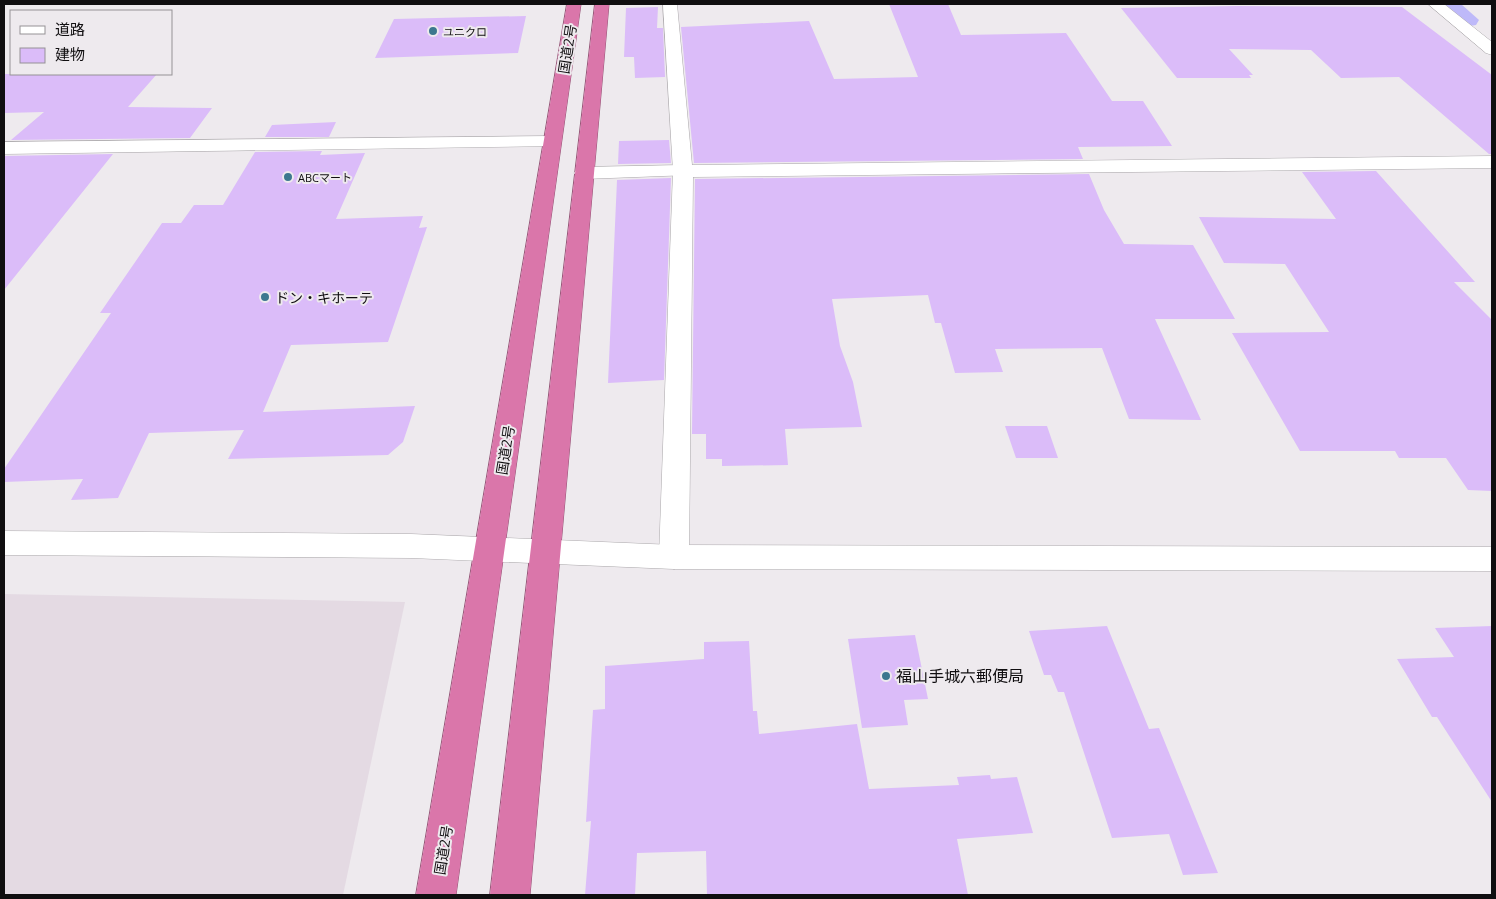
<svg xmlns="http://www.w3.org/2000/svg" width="1496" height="899" font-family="'Open Sans','Noto Sans JP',sans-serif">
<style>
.built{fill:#e4dae3}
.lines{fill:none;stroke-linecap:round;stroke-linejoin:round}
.canal{fill:#beb9f9;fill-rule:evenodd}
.building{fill:#dbbcf9}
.street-casing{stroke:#aba8ab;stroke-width:1}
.secondary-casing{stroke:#aba8ab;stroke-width:1}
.highway-casing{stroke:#935274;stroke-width:1}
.street{fill:#fff;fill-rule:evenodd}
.secondary{fill:#fff;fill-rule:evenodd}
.highway{fill:#da76aa;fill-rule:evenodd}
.poi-dot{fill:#3c778f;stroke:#eeeaee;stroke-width:2}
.labels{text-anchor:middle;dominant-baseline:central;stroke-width:4;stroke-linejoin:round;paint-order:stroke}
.far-poi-label{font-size:11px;fill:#100e10;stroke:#eeeaee;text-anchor:start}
.street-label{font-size:14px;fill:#100e10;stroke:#eeeaee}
.poi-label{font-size:14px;fill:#100e10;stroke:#eeeaee;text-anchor:start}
.near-poi-label{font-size:16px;fill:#100e10;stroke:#eeeaee;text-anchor:start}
</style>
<rect width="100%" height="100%" fill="#eeeaee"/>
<path class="built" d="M4 594 405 602 343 895H4Z"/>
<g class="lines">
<path class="canal" d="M1436 4H1461L1479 20 1476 25C1461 29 1445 17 1436 4Z"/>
</g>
<path class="building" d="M889 4H948L961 35 1066 33 1112 101H1143L1172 146 1078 147 1083 159 694 163 681 27 809 21 834 79 918 77Z
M1237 6 1402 7 1492 75V154H1489L1399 77 1341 78 1311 50 1229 49 1253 75H1249L1251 78H1177L1121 8Z
M658 7 657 28H663L665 77 635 78 634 57H624L626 8Z
M526 16 518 53 375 58 394 19Z
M4 74H157L128 107 212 108 190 138 11 140 44 112 4 113Z
M336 122 329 137H265L272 125Z
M669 140 671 163 618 164 619 141Z
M322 151 320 155 365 153 336 219 423 216 419 228 427 227 388 342 291 345 263 412 415 406 403 442 388 455 228 459 244 430 149 433 118 498 71 500 83 479 4 482V469L111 313H100L162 223H181L194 205H223L255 152Z
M113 154 4 290V156Z
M1376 171 1475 282H1454L1492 320V491L1468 490 1446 458H1399L1395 451H1300L1232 333 1329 332 1285 264 1224 263 1199 217 1336 219 1302 172Z
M1089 174 1104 210 1124 244 1193 245 1235 319H1155L1201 420 1129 419 1102 348 995 349 1003 372 955 373 941 323H935L928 295 832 299 840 346 853 382 862 427 785 429 788 465 722 466V459H706V434H692L695 179Z
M671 178 664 380 608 383 617 180Z
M1005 426H1047L1058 458H1016Z
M1107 626 1149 729 1159 728 1218 873 1183 875 1169 834 1112 838 1064 692H1058L1051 675H1044L1029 631Z
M1492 626V802L1437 717H1432L1397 659 1454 657 1435 628Z
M915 635 928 699 904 700 908 725 862 728 848 639Z
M749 641 753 711H757L759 734 857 724 869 789 959 785 957 777 990 775 991 779 1017 777 1033 833 957 839 968 895H707L706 851 637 853 635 895H585L591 821 586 822 593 710 605 709V666L704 659V642Z"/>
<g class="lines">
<g class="street-casing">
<path id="street" d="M663 4H677L692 165 1492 156V168L693 177 689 557 685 565 674 569 663 565 659 557 673 171Z
M1428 4H1444L1492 42V55L1486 53Z
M552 136 559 138 561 142 559 146 4 154V142Z"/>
</g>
<g class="secondary-casing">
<path id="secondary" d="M683 165 690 167 693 171 690 175 584 179 577 177 574 173 577 169 584 167Z
M4 531 411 534 674 545 1492 547V571L674 569 411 558 4 555Z"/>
</g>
<g class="highway-casing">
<path id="highway" d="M567 4H581L456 895H416Z
M595 4H609L530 895H490Z"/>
</g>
<use href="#street" class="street"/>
<use href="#secondary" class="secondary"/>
<use href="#highway" class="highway"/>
</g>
<g class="poi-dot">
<circle cx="433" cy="31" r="5"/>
<circle cx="288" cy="177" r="5"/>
<circle cx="265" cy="297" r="5"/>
<circle cx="886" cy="676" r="5"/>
</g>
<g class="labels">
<g class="far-poi-label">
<text x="443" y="31">ユニクロ</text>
<text x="298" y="177">ABCマート</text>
</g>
<g class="street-label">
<text transform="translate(567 49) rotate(-81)">国道2号</text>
<text transform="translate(505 450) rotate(-81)">国道2号</text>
<text transform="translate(443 850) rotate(-81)">国道2号</text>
</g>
<g class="poi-label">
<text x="275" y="297">ドン・キホーテ</text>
</g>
<g class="near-poi-label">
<text x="896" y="676">福山手城六郵便局</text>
</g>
</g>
<rect width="1496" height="899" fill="none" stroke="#100e10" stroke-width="10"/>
<rect x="10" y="10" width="162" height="65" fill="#eeeaee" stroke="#959295"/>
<rect x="20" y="26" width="25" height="8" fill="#ffffff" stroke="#959295"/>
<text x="55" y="35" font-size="15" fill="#100e10">道路</text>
<rect x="20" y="48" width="25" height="15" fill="#dbbcf9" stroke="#959295"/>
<text x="55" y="60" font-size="15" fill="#100e10">建物</text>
</svg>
